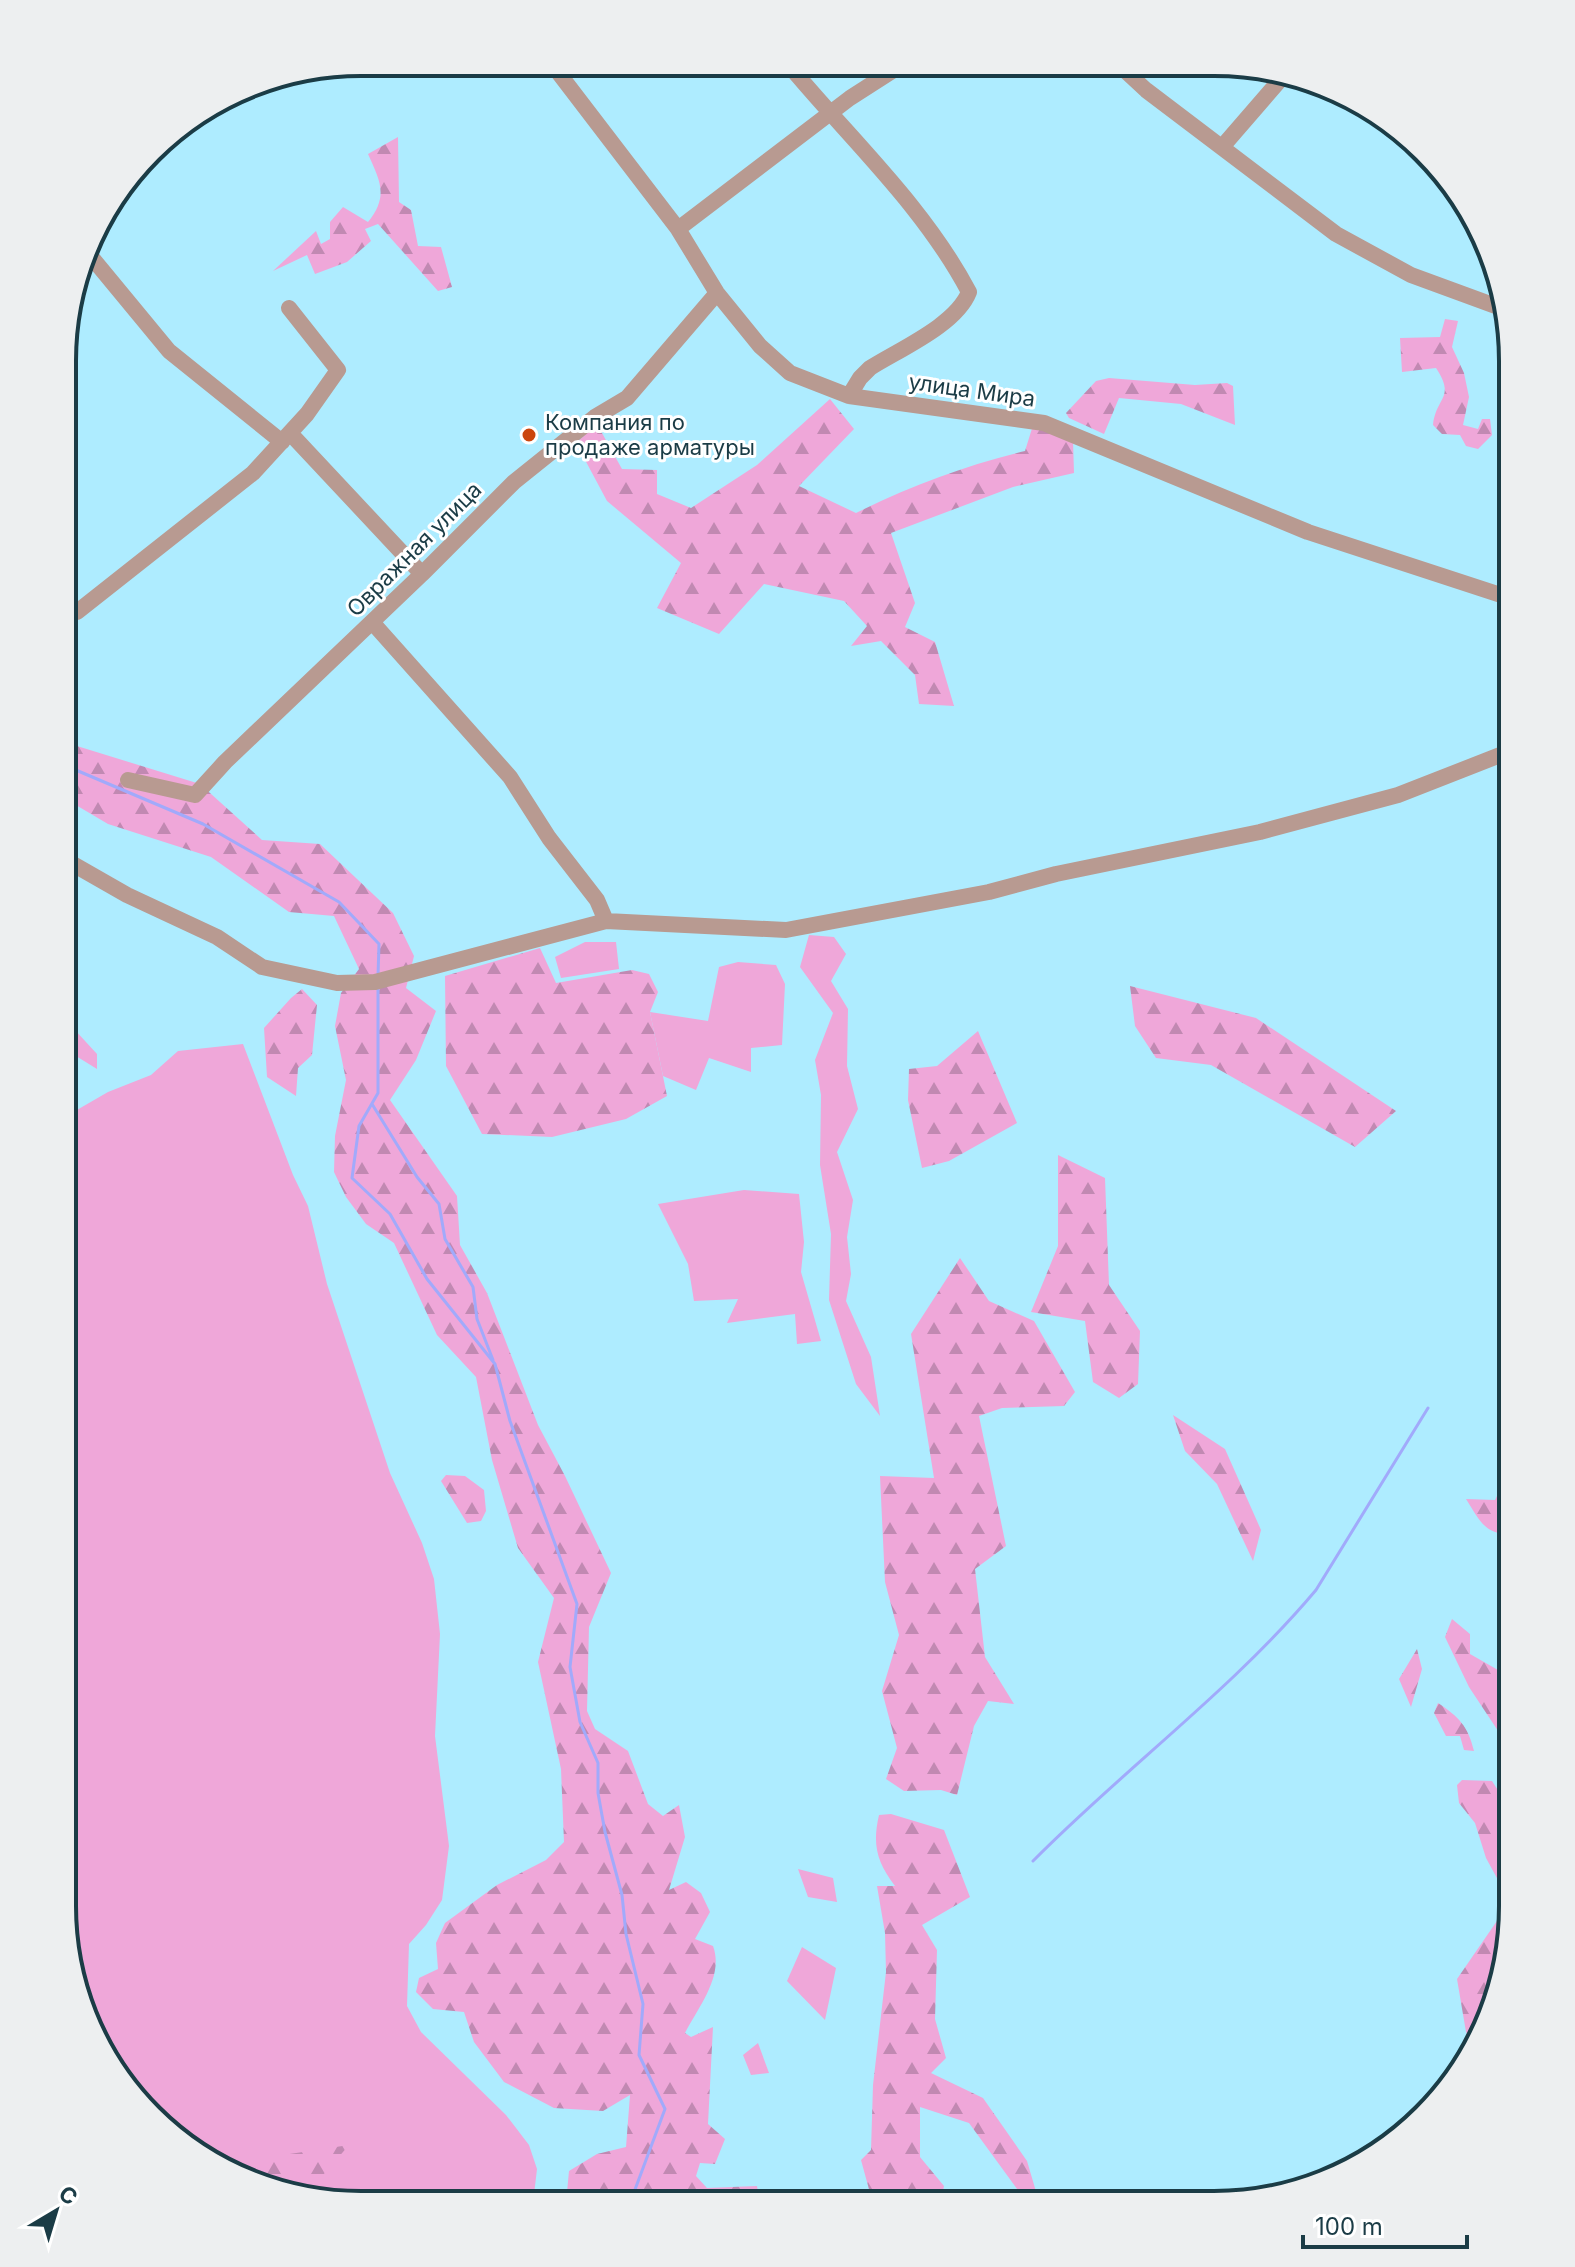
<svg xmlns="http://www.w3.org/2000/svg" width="1575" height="2267" font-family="Inter,sans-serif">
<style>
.green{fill:#efa7d9}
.forest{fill:url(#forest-firs)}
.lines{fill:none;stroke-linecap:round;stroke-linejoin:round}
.stream{stroke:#a1aafb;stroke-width:3}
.minor{stroke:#b89a91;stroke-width:16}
.poi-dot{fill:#cb450d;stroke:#fff;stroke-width:3}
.labels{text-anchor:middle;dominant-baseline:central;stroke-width:6;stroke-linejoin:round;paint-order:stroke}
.street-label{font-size:22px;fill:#1b3c46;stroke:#fff}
.poi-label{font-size:22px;fill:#1b3c46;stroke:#fff;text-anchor:start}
.rim{fill:none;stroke:#1b3c46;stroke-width:4}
</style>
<defs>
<pattern id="forest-firs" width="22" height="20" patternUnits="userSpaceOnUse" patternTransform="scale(2)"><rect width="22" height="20" fill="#efa7d9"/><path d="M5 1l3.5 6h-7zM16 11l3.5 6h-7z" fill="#c189b2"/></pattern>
</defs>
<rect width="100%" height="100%" fill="#aeecff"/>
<path class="green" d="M809 935 834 937 846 954 831 981 848 1009 847 1066 858 1109 837 1152 853 1200 847 1237 851 1274 846 1301 871 1357 880 1416 856 1384 829 1300 831 1234 820 1165 821 1095 815 1060 833 1013 800 967Z
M585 942H616L619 969 561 978 555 957Z
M738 962 776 965 785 984 782 1045 751 1048V1072L709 1058 696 1090 663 1076 650 1012 708 1021 719 967Z
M63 1017 97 1054V1069L63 1048Z
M243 1044 293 1175 308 1206 327 1284 390 1473 422 1543 434 1579 440 1634 435 1736 449 1846 442 1900 426 1925 409 1944 407 2006 421 2032 506 2115 529 2145 537 2169 533 2203 322 2202 194 2154 136 2103 93 2038 62 1906 63 1118 108 1092 151 1075 178 1051Z
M744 1190 799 1194 804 1242 801 1272 821 1341 797 1344 795 1314 727 1323 738 1299 694 1301 688 1264 658 1204Z
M798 1869 833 1878 837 1902 808 1897Z
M802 1947 836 1968 825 2020 787 1981Z
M758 2043 769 2073 751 2075 743 2055Z"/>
<path class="forest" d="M398 137 399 202 411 210 418 246 441 247 452 287 438 291 378 224 365 229 371 241 347 262 315 274 307 255 273 271 316 231 321 244 330 239V222L343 207 368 222C389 196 380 181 368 154Z
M1445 319 1458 321 1452 347 1464 373 1469 397 1463 425 1478 429 1482 419H1490L1492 435 1478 449 1466 446 1460 435 1442 434 1433 425C1436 397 1456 398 1436 368L1402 372 1400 338 1440 337Z
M1109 378 1195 385 1227 383 1233 386 1235 425 1181 404 1119 398 1104 434 1069 418 1066 413 1096 381Z
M830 399 854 429 799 486 856 513C913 485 964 466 1025 451L1034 422 1073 441 1074 473 1013 487 891 533 915 603 905 627 935 642 954 706 919 704 915 675 881 641 851 646 867 626 844 601 764 584 719 634 657 608 681 563 607 501 576 443 597 424 622 469 657 470V494L691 508 757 465Z
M64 742 200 784 262 840 320 844 393 913 414 956 406 988 436 1011 416 1060 390 1100 457 1196 460 1245 487 1293 538 1425 565 1476 611 1573 589 1627 587 1711 595 1729 628 1751 648 1804 663 1816 679 1805 685 1837 669 1890 686 1882 701 1893 710 1912 695 1939 713 1946C724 1976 699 2006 685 2033L691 2037 713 2027 708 2124 725 2139 715 2164 700 2163 696 2176 707 2188 757 2186 760 2204 566 2203 569 2171 597 2154 626 2147 630 2095 603 2111 554 2108 504 2082 474 2042 464 2012 433 2009 416 1992 419 1978 438 1969 436 1943 445 1923 497 1885 546 1860 564 1842 561 1769 538 1662 554 1598 518 1548 492 1460 476 1377 437 1335 394 1243 366 1224 346 1197 334 1172 335 1136 346 1080 335 1026 341 993 359 969 334 916 289 912 211 857 108 824 64 798Z
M540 948 556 983 632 970 649 974 658 992 650 1012 667 1096 626 1119 552 1137 482 1134 446 1066 445 976Z
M1130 986 1256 1018 1396 1111 1355 1147 1211 1065 1156 1058 1135 1026Z
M302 989 317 1005 312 1055 298 1068 296 1096 267 1077 264 1028 291 998Z
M978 1031 1017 1123 949 1161 922 1168 908 1100 909 1069 937 1066Z
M1058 1155 1105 1178 1109 1285 1140 1331 1138 1384 1119 1398 1093 1382 1085 1321 1031 1312 1058 1246Z
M960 1258 989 1301 1034 1321 1075 1392 1064 1406 1002 1408 979 1416 1006 1546 975 1569 985 1657 1014 1704 988 1701 974 1726 957 1795 941 1790 904 1791 886 1779 897 1748 882 1691 899 1635 885 1582 880 1476 934 1478 911 1334Z
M1173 1415 1225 1449 1261 1530 1253 1561 1217 1484 1185 1451Z
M1513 1452 1512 1535C1484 1534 1480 1521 1466 1499L1495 1500 1508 1474 1507 1457Z
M446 1475 465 1476 484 1490 486 1511 481 1521 467 1523 441 1481Z
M1452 1619 1470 1634V1654L1498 1670 1499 1703 1512 1710V1752L1469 1687 1445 1637Z
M1417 1649 1422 1669 1411 1707 1399 1679Z
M1438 1703C1459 1717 1468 1726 1474 1751L1464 1750 1460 1736H1446L1434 1713Z
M1462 1780 1492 1781 1512 1812V1926L1497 2003 1474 2048 1466 2032 1457 1979 1510 1902 1486 1858 1475 1823 1459 1803 1457 1785Z
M891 1814 944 1830 970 1897 922 1925 937 1950 935 2019 946 2058 931 2073 983 2098 1027 2161 1040 2205 1028 2204 969 2123 920 2107V2157L944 2186 940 2204H873L861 2160 871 2150 873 2085 886 1972 885 1933 877 1886H895C877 1862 872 1845 879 1815Z
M349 2145 305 2196 246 2174 283 2155Z"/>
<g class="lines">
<path class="stream" d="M64 765 203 824 339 902 379 944 378 976
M378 988V1093L359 1126 352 1178 390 1214 427 1279 495 1364 510 1421 577 1604 570 1667 580 1722 598 1763V1793L605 1832 622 1895 626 1934 643 2004 639 2055 665 2109 630 2203
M372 1104 417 1177 439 1204 445 1239 473 1287 477 1319 493 1360
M1033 1861C1125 1768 1232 1690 1316 1590L1428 1408"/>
<path class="minor" d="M551 63 678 229 717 293 760 346 790 373 849 396 1044 423 1308 532 1513 599
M787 63C849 138 923 205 969 292 956 325 900 349 870 368L860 378 849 396
M1118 64 1146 90 1336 234 1411 275 1501 308
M1222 147 1286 73
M678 229 850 98 903 64
M88 253 169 351 282 442
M290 433 422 574
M64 597 77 612 253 473 307 414 338 370 289 308
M372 622 510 777 549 838 597 900 606 921
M128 780 195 795 225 762 422 574 514 482 595 417 627 398 717 293
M64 859 127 895 217 937 262 967 337 983 375 982 606 921 786 930 989 892 1056 874 1260 832 1398 795 1513 750"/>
</g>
<circle class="poi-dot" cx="529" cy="435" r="8"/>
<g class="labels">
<g class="street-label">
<text transform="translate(972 390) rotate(8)">улица Мира</text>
<text transform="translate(414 549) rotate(-45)">Овражная улица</text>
</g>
<g class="poi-label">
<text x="545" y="422">Компания по<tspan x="545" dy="25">продаже арматуры</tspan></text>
</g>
</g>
<path d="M0 0H1575V2267H0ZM361 76H1214A285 285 0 0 1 1499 361V1906A285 285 0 0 1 1214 2191H361A285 285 0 0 1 76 1906V361A285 285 0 0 1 361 76Z" fill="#edeff0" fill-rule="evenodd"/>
<path class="rim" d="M361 76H1214A285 285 0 0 1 1499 361V1906A285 285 0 0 1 1214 2191H361A285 285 0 0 1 76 1906V361A285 285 0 0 1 361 76Z"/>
<g transform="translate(56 2211) rotate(38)" stroke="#ffffff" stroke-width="6" paint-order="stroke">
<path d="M0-6L14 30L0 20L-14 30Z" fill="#1b3c46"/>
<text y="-12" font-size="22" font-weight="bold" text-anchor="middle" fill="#1b3c46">С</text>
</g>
<path d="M1303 2235v12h164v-12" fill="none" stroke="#1b3c46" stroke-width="4"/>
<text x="1315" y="2235" font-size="24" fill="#1b3c46" stroke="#ffffff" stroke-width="6" paint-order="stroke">100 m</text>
</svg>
